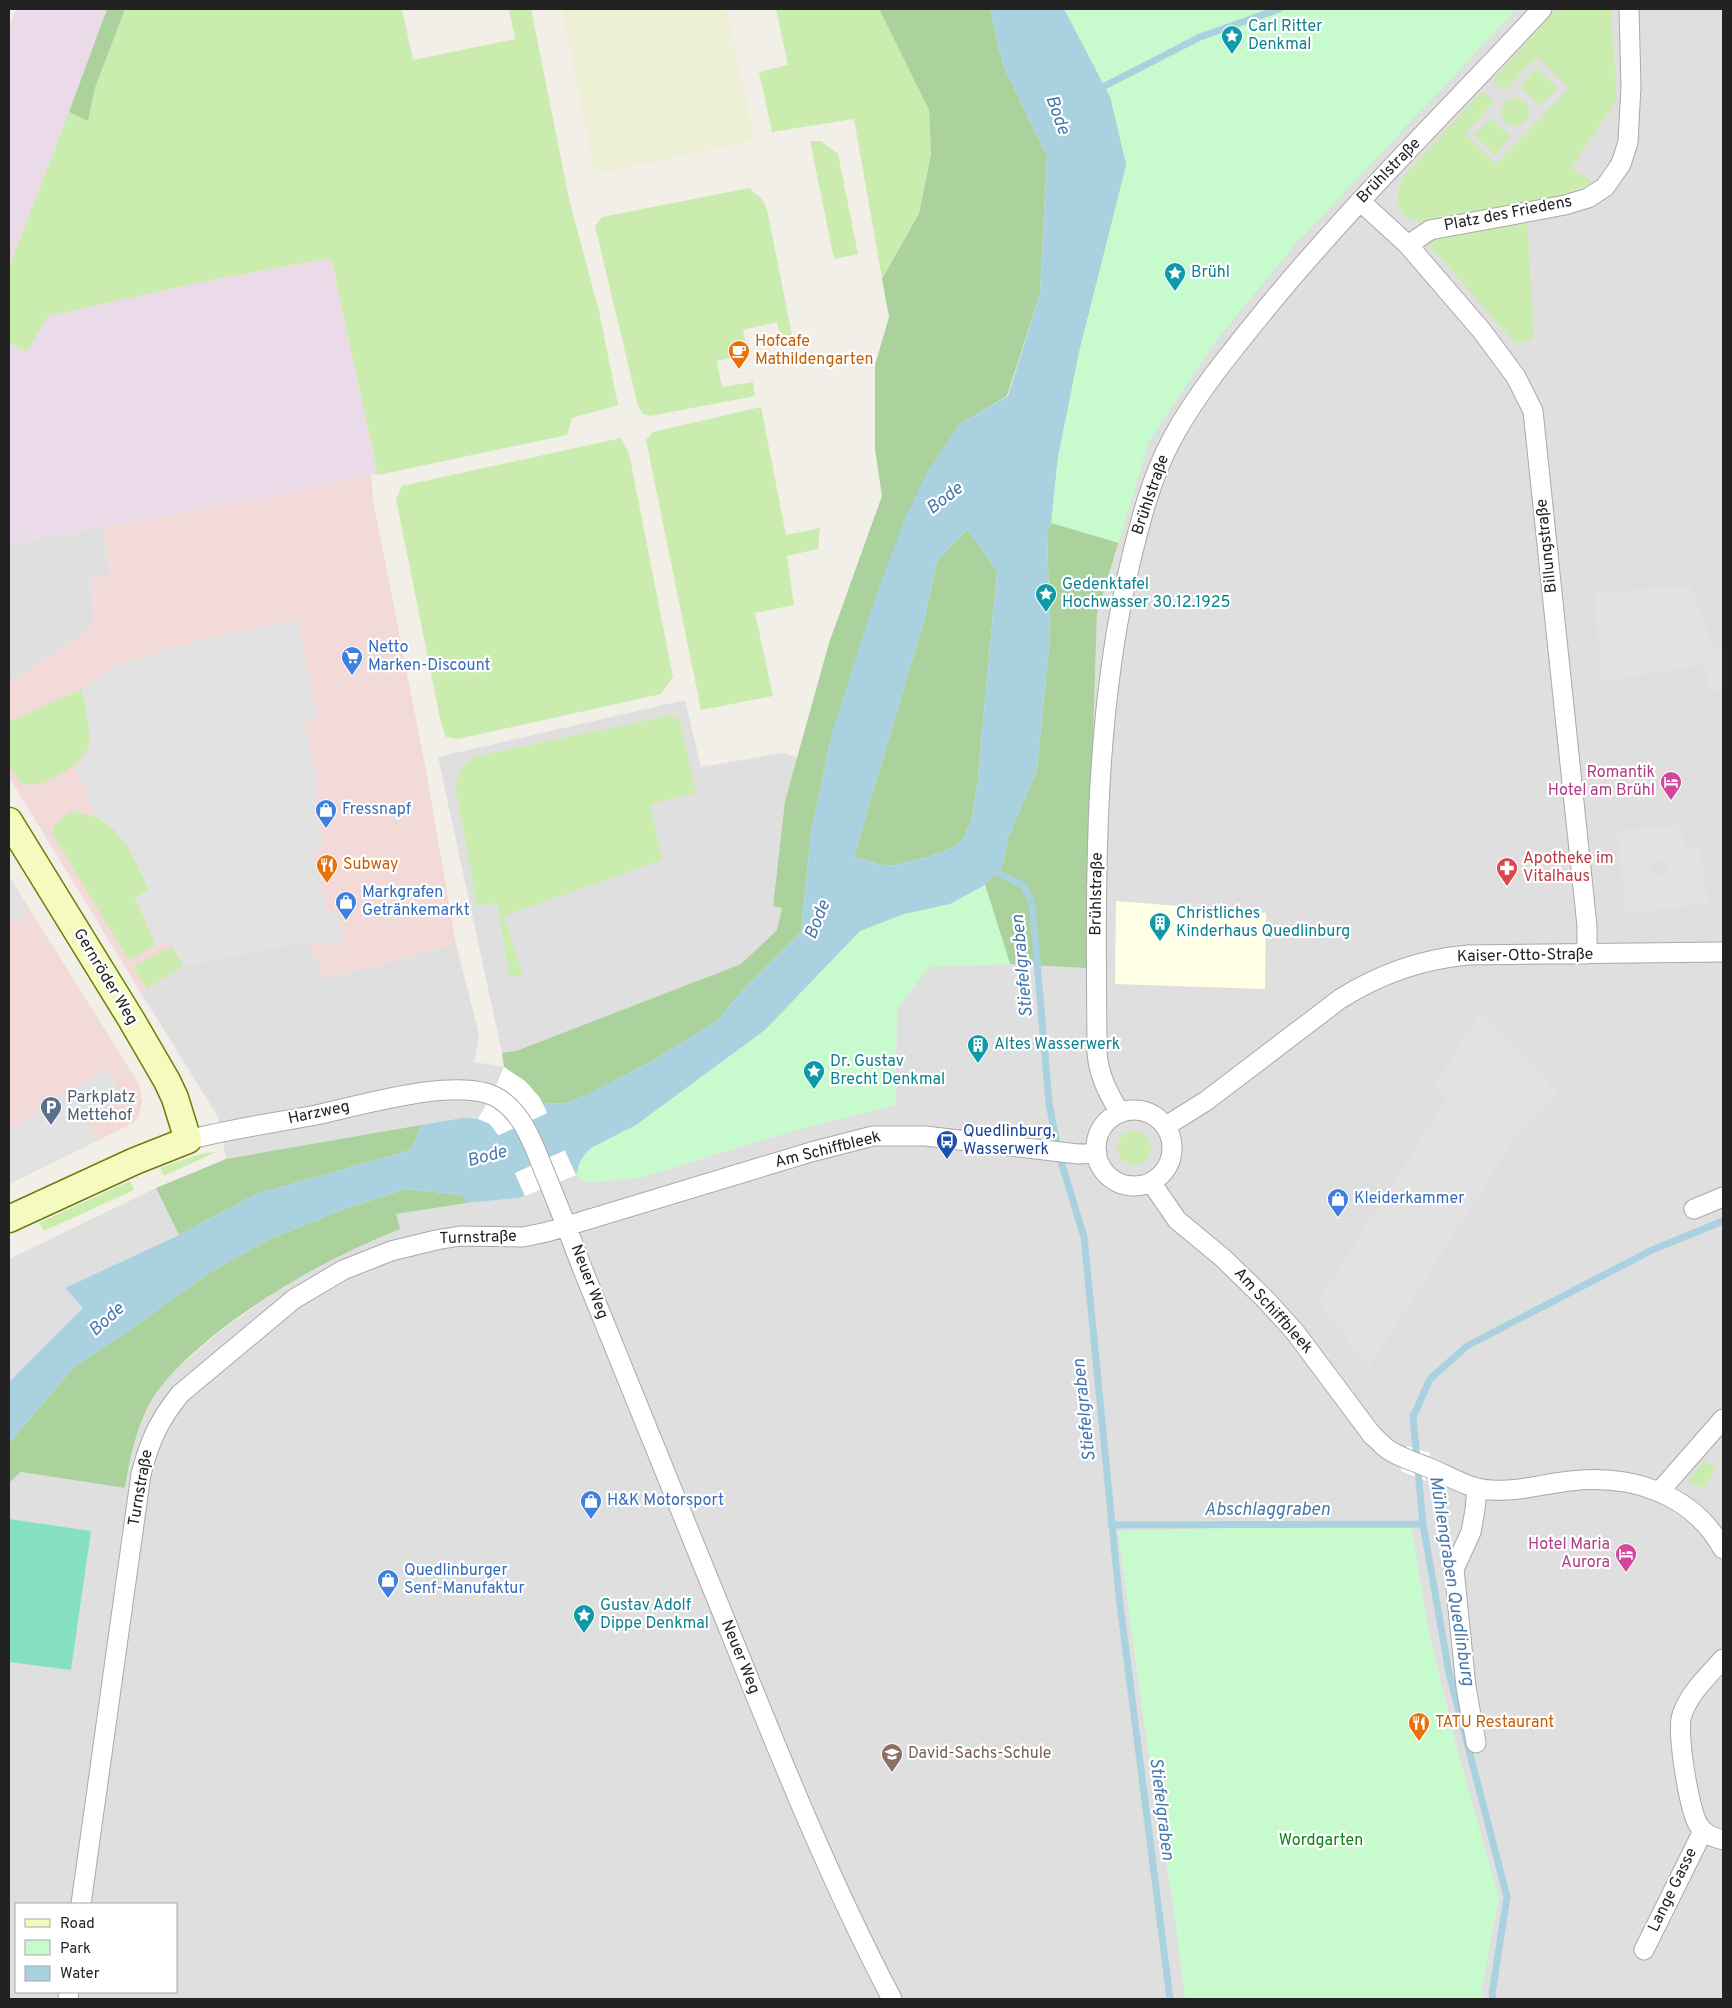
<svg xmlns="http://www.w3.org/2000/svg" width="1732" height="2008" font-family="Overpass,sans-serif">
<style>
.residential{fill:#e0dfdf;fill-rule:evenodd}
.commercial{fill:#f2dad8}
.industrial{fill:#ebdae7}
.education{fill:#feffe4}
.farmland{fill:#edf0d4}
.grass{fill:#cbecaf}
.forest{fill:#abd19d}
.park{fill:#c7fbcd}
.pitch{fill:#86e1c1}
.parking{fill:#e2e2e2;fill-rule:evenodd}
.water{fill:#a9d1df;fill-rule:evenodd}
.pier{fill:#fff}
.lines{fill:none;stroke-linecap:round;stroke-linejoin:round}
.stream{stroke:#a9d1df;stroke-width:7}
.river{stroke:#a9d1df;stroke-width:41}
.street-casing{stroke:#a9a9a9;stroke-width:21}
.secondary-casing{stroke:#6c7e04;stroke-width:29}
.street{stroke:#fff;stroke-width:19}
.secondary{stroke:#f5fbbe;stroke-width:26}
.labels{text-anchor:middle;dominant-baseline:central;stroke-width:4.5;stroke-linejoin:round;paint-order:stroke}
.culture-label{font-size:16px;fill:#0d838f;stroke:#fff;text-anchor:start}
.street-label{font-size:16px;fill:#222;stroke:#fff}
.food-label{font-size:16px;fill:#c56008;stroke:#fff;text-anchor:start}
.shop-label{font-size:16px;fill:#366cbe;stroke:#fff;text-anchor:start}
.hotel-label{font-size:16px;fill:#b23c85;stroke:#fff;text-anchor:end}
.health-label{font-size:16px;fill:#be3a42;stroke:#fff;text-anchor:start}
.service-label{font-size:16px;fill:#4e5e75;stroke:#fff;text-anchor:start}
.transit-label{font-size:16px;fill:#164399;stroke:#fff;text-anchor:start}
.education-label{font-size:16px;fill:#785e54;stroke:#fff;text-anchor:start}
.park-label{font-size:16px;fill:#0b8519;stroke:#fff}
.water-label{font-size:18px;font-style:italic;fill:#4877ac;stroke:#fff}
</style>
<rect width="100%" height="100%" fill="#f2efe9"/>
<path class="residential" d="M1517 9H1723V1999H1485L1481 1992 1458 1753 1429 1634 1411 1526 1118 1531 1146 1734 1176 1923 1185 1999H9V1483L21 1472 125 1488 134 1441 140 1422 161 1386 175 1370 217 1334 286 1284 355 1247 399 1229 396 1214 467 1203 518 1198 576 1175 588 1182 639 1178 782 1134 895 1105 897 1009 929 966 1010 964 1086 968 1097 613 1149 442 1217 340 1295 245ZM16 1904H176V1992H16Z
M103 527 111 575 91 578 94 623 64 647 9 682V544Z
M685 700 701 767 783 753 797 757 785 801 773 906 782 907 777 930 741 964 516 1051 502 1053 438 757Z
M308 941 325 979 456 944 479 1035 474 1062 504 1067 492 1095 478 1119 462 1118 226 1159 218 1117 141 993 184 966Z
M156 1188 179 1235 65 1288 83 1308 9 1382V1259Z"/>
<path class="commercial" d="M371 474 373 500 426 770 456 944 325 979 307 941 184 966 141 993 9 777V682L64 647 94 623 91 578 111 574 103 527 273 496Z
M9 876 139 1084 142 1101 138 1118 133 1123 9 1184Z"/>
<path class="industrial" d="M16 9H107L69 112 9 267V26Z
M331 258 378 475 371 474 273 496 9 544V343L27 352 48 316 216 279Z"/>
<path class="education" d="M1116 901 1266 913 1265 989 1115 984Z"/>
<path class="farmland" d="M562 9H727L754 140 595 175Z"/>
<path class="grass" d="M125 9H402L413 60 515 39 509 9H531L569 199 599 311 618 405 572 418 567 435 378 475 331 258 216 279 48 316 27 352 9 343V267L69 112 88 120 95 88Z
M776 9H879L929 110 931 154 919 212 882 279 854 119 772 132 759 72 788 65Z
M1557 9H1611L1617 100 1571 168 1592 181 1567 196 1426 221C1399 223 1391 199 1403 177L1482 91 1494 102 1465 134 1496 164 1569 88 1537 57 1504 91 1492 80Z
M1537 68 1558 88 1540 106 1520 86Z
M1501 112a14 14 0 1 1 28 0a14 14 0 1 1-28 0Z
M1491 118 1511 137 1495 155 1474 135Z
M810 141H821L838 154 858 254 834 259Z
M749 188 762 199 767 209 793 340 782 342 777 322 743 330 748 355 717 361 722 387 753 382 755 396 650 416 643 414 638 406 595 226 602 217Z
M1527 218 1534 336 1528 342 1515 343 1431 247 1430 243 1433 237Z
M761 407 786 535 820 528 818 549 787 556 794 605 755 613 773 696 701 710 646 440 653 432Z
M621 438 629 453 673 677 661 694 458 739 446 737 441 723 396 499 402 486Z
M82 689C89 731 103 752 59 775 47 781 35 787 22 784L9 765V722Z
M671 715 680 720 696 793 650 804 662 860 504 916 523 974 510 978 497 903 477 906 456 790C455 773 463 764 477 756Z
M71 812C118 813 132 855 150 890L135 897 156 945 129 960 52 833C55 822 61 818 71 812Z
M172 947 184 966 147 989 133 966Z
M1117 1148a17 17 0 1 1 34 0a17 17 0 1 1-34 0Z
M216 1152 164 1176 160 1168 200 1154Z
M130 1181 134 1190 44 1231 39 1223Z
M1704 1460 1716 1468 1704 1488 1688 1482Z"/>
<path class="forest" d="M107 9H125L95 88 88 121 69 112Z
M879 9H990L1003 65 1047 156 1040 294 1007 396 959 425 832 733 811 833 801 932 744 989 717 1021 651 1062 587 1095 566 1103 543 1104 530 1086 504 1067 502 1053 516 1051 741 964 777 930 782 908 773 906 785 801 829 643 882 496 875 449V365L889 317 882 279 919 213 931 154 929 110Z
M1064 9H1517L1295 245 1217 340 1149 442 1097 613 1086 968 1010 964 985 885 1003 864 1008 837 1037 770 1050 637 1047 531 1051 523 1110 97Z
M967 529 997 571 978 778 972 819 967 830 963 839 954 847 927 857 896 865 884 866 854 856 925 617 937 561Z
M421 1125 411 1150 256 1194 179 1235 156 1188 226 1159Z
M406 1189 463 1195 467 1203 396 1214 400 1229C330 1257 266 1293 207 1341 185 1360 163 1379 149 1405 135 1431 130 1459 125 1488L21 1472 9 1483V1443L75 1366 127 1332 210 1272 270 1239 347 1208Z"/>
<path class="park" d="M1064 9H1517L1295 245 1217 340 1149 442 1119 543 1051 523 1058 457 1079 351 1126 165 1110 97Z
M985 885 1010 964 929 967 897 1009 895 1105 782 1134 639 1178 588 1182 583 1181 576 1175 580 1162 585 1154 591 1148 636 1125 765 1030 860 931 904 914 950 904Z
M1351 1524 1411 1525 1429 1634 1458 1753 1499 1898 1481 1992 1485 1999H1185L1176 1923 1146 1734 1118 1531Z"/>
<path class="pitch" d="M9 1519 91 1531 71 1670 9 1662Z"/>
<path class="parking" d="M1691 586 1714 649 1723 645V688L1711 693 1704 665 1602 681 1594 593Z
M297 620 318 720 304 723 318 783 316 808 324 847 314 849 327 915 337 913 344 947 308 941 184 966 169 940 156 945 135 897 149 890 127 844 111 825 96 817 75 766 86 755 91 740 82 689 115 667 198 640Z
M1680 825 1684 849 1700 848 1708 904 1626 913 1617 831ZM1659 859 1666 862 1667 869 1663 875 1659 876 1652 873 1650 866 1652 862Z
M9 878 29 912 9 924Z
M1480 1012 1559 1095 1518 1134 1369 1367 1318 1301 1447 1098 1433 1088Z
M106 1069 120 1092 110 1111 87 1123 96 1141 9 1184V1130Z"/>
<path class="water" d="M990 9H1064L1110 97 1126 165 1079 351 1058 457 1051 523 1047 531 1050 637 1037 770 1008 837 1003 864 997 873 985 885 950 904 904 914 860 931 765 1030 636 1125 591 1148 585 1154 580 1162 576 1175 543 1104 566 1103 587 1095 651 1062 717 1021 744 989 801 932 811 833 832 733 874 601 904 521 926 474 959 425 1008 396 1040 294 1047 156 1003 65ZM967 529 997 571 978 778 972 819 967 830 963 839 954 847 927 857 896 865 884 866 854 856 925 617 937 561Z
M462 1118C471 1118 481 1118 489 1123 505 1134 517 1177 525 1196L518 1198 467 1203 462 1195 406 1189 347 1208 270 1239 210 1272 127 1332 75 1366 9 1443V1382L83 1308 65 1288 179 1235 256 1194 411 1150 421 1125Z"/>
<path class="pier" d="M504 1067 525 1081 540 1098 576 1175 525 1196 498 1135 490 1124 478 1119 492 1095Z
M1407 1446 1430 1453 1426 1481 1401 1471Z"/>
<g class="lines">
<path class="stream" d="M1097 90 1200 37 1279 9
M991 867 997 873 1023 885 1032 903 1049 1103 1059 1155 1084 1237 1119 1596 1170 1999
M1111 1525 1423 1524
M1493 1999 1492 1994 1507 1897 1449 1673 1423 1524 1413 1417 1430 1379 1467 1346 1652 1250 1723 1221"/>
<path class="river" d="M451 1166 507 1154 608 1108"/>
<g class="street-casing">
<path id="street" d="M1360 201 1408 245 1482 331 1516 377 1533 411 1587 926V954
M1408 245 1430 230 1565 205 1588 198 1605 187 1621 164 1628 142 1631 86 1629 9
M1096 1148a38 38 0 1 1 76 0a38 38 0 1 1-76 0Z
M1120 1113C1108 1093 1099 1076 1097 1053 1096 890 1092 724 1130 564 1140 522 1151 478 1172 439 1198 391 1235 347 1270 304 1355 201 1451 107 1542 9
M1166 1126 1206 1101 1340 999C1378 975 1423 959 1468 955L1723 952
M188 1140C230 1129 273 1123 316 1115 359 1106 457 1076 496 1097 525 1113 535 1150 547 1178 560 1209 571 1239 583 1270 630 1387 678 1504 726 1622 777 1749 828 1877 892 1999
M1151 1182 1177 1220 1223 1258 1266 1300 1295 1332 1372 1435C1377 1439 1381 1444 1386 1448 1397 1457 1414 1461 1427 1467 1448 1475 1468 1489 1491 1490 1518 1492 1543 1484 1570 1481 1631 1474 1692 1493 1723 1549
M1694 1209 1723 1197
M1660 1491 1723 1419
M1723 1659C1708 1676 1689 1693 1682 1715 1676 1730 1689 1809 1698 1824 1703 1834 1713 1837 1723 1840
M1476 1743 1466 1687 1454 1569 1471 1532 1475 1510 1477 1488
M81 1904 141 1474C150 1440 158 1422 180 1394L294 1299 343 1270 391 1251 436 1240 460 1236 523 1237 547 1232 811 1152 873 1136H925L1078 1154 1097 1153
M1644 1950 1703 1831
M68 1999 69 1992"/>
</g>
<g class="secondary-casing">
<path id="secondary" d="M9 821 131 1019 167 1081 175 1098 188 1140 135 1161 9 1219"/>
</g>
<use href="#street" class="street"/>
<use href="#secondary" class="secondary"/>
</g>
<defs>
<g id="sight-pin" transform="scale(1.125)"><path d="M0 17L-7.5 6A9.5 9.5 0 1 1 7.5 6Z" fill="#0f9aa8" stroke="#fff"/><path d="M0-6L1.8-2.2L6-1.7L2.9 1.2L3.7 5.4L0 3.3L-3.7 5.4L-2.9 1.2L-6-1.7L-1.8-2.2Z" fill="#fff"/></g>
<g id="cafe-pin" transform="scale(1.125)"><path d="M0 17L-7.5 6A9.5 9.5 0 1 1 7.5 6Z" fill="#e8710a" stroke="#fff"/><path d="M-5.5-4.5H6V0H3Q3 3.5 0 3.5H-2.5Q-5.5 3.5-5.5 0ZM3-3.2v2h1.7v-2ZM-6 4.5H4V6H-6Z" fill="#fff"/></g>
<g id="supermarket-pin" transform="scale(1.125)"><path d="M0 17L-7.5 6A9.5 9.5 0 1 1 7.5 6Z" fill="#3f7fe0" stroke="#fff"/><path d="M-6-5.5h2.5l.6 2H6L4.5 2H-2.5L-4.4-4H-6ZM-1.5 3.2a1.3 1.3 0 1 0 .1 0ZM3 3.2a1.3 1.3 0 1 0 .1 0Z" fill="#fff"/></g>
<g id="hotel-pin" transform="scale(1.125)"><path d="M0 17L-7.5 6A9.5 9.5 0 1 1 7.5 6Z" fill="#d1479c" stroke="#fff"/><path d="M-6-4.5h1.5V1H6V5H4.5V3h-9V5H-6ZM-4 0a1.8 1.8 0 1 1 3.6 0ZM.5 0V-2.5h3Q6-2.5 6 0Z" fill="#fff"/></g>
<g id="shop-pin" transform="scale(1.125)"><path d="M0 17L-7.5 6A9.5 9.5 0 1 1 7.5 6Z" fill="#3f7fe0" stroke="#fff"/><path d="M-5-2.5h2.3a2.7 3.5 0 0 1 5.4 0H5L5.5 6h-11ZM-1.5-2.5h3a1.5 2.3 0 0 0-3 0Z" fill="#fff"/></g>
<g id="restaurant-pin" transform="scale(1.125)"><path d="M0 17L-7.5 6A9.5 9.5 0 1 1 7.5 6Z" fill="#e8710a" stroke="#fff"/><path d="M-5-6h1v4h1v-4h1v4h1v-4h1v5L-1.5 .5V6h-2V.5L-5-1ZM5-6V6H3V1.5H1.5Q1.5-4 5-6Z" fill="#fff"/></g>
<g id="pharmacy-pin" transform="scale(1.125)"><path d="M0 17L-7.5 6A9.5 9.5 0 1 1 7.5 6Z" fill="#e0444e" stroke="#fff"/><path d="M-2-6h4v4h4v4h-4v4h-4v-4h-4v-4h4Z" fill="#fff"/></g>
<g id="building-pin" transform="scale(1.125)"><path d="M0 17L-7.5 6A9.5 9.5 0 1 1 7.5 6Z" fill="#0f9aa8" stroke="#fff"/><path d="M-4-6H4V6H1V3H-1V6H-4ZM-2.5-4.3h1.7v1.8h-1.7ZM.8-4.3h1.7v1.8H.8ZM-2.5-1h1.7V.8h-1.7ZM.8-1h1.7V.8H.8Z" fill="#fff"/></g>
<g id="parking-pin" transform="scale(1.125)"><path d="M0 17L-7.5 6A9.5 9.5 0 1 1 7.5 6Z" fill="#5c6f8a" stroke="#fff"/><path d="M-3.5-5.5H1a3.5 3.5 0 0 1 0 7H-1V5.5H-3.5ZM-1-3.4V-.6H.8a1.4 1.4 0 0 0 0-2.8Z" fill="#fff"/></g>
<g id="bus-pin" transform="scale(1.125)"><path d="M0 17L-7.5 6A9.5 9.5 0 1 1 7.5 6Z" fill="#1a4fb4" stroke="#fff"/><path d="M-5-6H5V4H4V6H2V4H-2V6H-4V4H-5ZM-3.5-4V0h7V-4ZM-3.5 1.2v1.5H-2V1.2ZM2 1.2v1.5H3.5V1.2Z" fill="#fff"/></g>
<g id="school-pin" transform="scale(1.125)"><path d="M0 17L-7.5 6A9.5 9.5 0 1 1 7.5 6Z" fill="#8d6e63" stroke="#fff"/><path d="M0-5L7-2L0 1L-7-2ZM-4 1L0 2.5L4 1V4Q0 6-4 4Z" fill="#fff"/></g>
</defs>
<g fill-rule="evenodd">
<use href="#sight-pin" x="1232" y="36"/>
<use href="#sight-pin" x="1175" y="273"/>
<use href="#cafe-pin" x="739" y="351"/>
<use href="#sight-pin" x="1046" y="594"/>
<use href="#supermarket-pin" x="352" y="657"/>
<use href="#hotel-pin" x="1671" y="782"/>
<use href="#shop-pin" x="326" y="810"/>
<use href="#restaurant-pin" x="327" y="865"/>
<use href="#pharmacy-pin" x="1507" y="868"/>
<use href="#shop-pin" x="346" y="902"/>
<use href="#building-pin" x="1160" y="923"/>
<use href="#building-pin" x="978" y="1045"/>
<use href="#sight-pin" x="814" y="1071"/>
<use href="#parking-pin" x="51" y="1107"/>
<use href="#bus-pin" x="947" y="1141"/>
<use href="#shop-pin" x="1338" y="1199"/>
<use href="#shop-pin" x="591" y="1501"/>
<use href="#hotel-pin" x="1626" y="1554"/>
<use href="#shop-pin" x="388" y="1580"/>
<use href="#sight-pin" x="584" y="1615"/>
<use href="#restaurant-pin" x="1419" y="1723"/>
<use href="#school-pin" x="892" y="1754"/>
</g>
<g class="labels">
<g class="culture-label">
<text x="1248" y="27">Carl Ritter<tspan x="1248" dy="18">Denkmal</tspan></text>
<text x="1191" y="273">Brühl</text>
<text x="1062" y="585">Gedenktafel<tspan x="1062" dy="18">Hochwasser 30.12.1925</tspan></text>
<text x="1176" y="914">Christliches<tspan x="1176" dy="18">Kinderhaus Quedlinburg</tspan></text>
<text x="994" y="1045">Altes Wasserwerk</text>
<text x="830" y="1062">Dr. Gustav<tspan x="830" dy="18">Brecht Denkmal</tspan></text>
<text x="600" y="1606">Gustav Adolf<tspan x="600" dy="18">Dippe Denkmal</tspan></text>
</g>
<g class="street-label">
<text transform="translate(1389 171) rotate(-46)">Brühlstraße</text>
<text transform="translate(1508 214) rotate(-11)">Platz des Friedens</text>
<text transform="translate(1151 495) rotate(-71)">Brühlstraße</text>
<text transform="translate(1547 546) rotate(-96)">Billungstraße</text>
<text transform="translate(1097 894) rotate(-89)">Brühlstraße</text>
<text transform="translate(1525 956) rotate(-1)">Kaiser-Otto-Straße</text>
<text transform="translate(105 977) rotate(59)">Gernröder Weg</text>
<text transform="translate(319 1113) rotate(-12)">Harzweg</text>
<text transform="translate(828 1150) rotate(-14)">Am Schiffbleek</text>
<text transform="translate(478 1238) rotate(-2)">Turnstraße</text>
<text transform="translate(589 1282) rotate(69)">Neuer Weg</text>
<text transform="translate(1273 1311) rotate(48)">Am Schiffbleek</text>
<text transform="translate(141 1488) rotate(-80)">Turnstraße</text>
<text transform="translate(740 1657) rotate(68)">Neuer Weg</text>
<text transform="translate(1673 1890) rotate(-64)">Lange Gasse</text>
</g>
<g class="food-label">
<text x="755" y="342">Hofcafe<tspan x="755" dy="18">Mathildengarten</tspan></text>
<text x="343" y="865">Subway</text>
<text x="1435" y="1723">TATU Restaurant</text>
</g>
<g class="shop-label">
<text x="368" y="648">Netto<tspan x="368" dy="18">Marken-Discount</tspan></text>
<text x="342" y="810">Fressnapf</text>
<text x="362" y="893">Markgrafen<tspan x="362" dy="18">Getränkemarkt</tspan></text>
<text x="1354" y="1199">Kleiderkammer</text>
<text x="607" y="1501">H&amp;K Motorsport</text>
<text x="404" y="1571">Quedlinburger<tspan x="404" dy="18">Senf-Manufaktur</tspan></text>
</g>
<g class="hotel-label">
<text x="1655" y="773">Romantik<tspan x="1655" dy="18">Hotel am Brühl</tspan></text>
<text x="1610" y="1545">Hotel Maria<tspan x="1610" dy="18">Aurora</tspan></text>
</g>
<g class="health-label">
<text x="1523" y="859">Apotheke im<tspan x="1523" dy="18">Vitalhaus</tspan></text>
</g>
<g class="service-label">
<text x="67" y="1098">Parkplatz<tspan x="67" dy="18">Mettehof</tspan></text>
</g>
<g class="transit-label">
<text x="963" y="1132">Quedlinburg,<tspan x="963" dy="18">Wasserwerk</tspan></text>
</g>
<g class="education-label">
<text x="908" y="1754">David-Sachs-Schule</text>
</g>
<g class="park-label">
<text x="1321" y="1841">Wordgarten</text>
</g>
<g class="water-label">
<text transform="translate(1057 115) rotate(70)">Bode</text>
<text transform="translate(945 499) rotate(-37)">Bode</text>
<text transform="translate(818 920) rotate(-68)">Bode</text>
<text transform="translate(1023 966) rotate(-95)">Stiefelgraben</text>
<text transform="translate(487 1157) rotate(-15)">Bode</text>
<text transform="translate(107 1320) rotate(-42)">Bode</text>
<text transform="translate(1085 1410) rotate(-96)">Stiefelgraben</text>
<text x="1267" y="1510">Abschlaggraben</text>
<text transform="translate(1451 1581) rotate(81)">Mühlengraben Quedlinburg</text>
<text transform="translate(1161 1809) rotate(83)">Stiefelgraben</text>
</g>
</g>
<rect width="1732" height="2008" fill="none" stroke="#222222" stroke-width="20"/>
<rect x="15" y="1903" width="162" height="90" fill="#ffffff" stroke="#a7a7a7"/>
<rect x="25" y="1919" width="25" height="8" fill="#f5fbbe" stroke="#a7a7a7"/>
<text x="60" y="1928" font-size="15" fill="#222222">Road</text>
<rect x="25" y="1940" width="25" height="15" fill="#c7fbcd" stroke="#a7a7a7"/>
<text x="60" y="1953" font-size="15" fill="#222222">Park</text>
<rect x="25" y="1966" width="25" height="15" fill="#a9d1df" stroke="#a7a7a7"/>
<text x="60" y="1978" font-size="15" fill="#222222">Water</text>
</svg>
